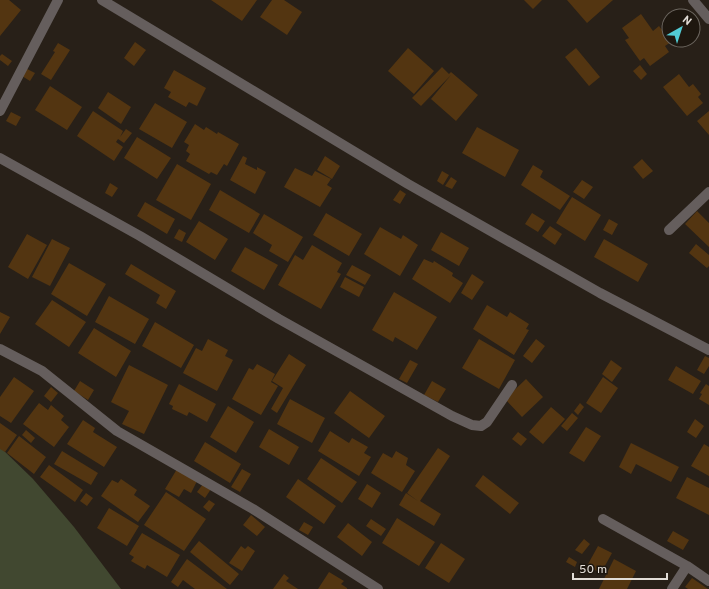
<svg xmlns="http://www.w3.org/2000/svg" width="709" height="589" font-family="Overpass,sans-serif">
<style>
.green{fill:#414830}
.building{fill:#533511}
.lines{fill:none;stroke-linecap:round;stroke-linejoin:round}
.minor{stroke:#655e5d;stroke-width:10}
</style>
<rect width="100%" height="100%" fill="#282018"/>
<path class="green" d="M0 447 33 479 74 527 121 589H0Z"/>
<path class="building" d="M0 0H9L21 10 0 36Z
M211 0H257L242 21Z
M272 0H284L302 12 287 35 260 17Z
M524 0H542L533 9Z
M567 0H613L587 23Z
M641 14 653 31 659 26 671 42 665 46 669 52 650 66 644 58 640 61 625 40 629 38 622 28Z
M135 42 146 50 134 66 124 58Z
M58 43 70 50 51 80 41 74 55 52 53 51Z
M408 48 434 71 414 94 388 71Z
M576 48 600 77 589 86 565 57Z
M2 54 12 61 8 66 0 60V56Z
M640 65 647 74 641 80 633 71Z
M442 67 449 74 451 72 478 95 456 121 431 99 451 75 421 106 412 98Z
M27 69 35 73 30 81 22 76Z
M174 70 206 88 197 106 189 102 186 107 168 97 171 92 164 88Z
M679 74 689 87 693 84 701 94 698 97 703 103 687 116 663 87Z
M50 86 82 107 67 130 35 110Z
M108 92 131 107 121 124 98 108Z
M155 103 187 122 172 148 139 129Z
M93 111 123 131 120 137 126 129 132 133 124 143 118 139 116 142 123 147 114 161 77 136Z
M709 111V135L697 121Z
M11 112 21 117 16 126 6 121Z
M195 124 204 130 206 127 217 134 218 132 239 144 227 166 224 164 217 175 211 172 209 174 186 161 190 154 186 151 189 145 184 142Z
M477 127 519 150 505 177 462 153Z
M137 137 171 158 157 179 124 158Z
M243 156 247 158 245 164 257 170V167L266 172 255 194 230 180Z
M325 156 340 166 332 179 317 170Z
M642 159 653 171 643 179 633 167Z
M177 164 211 184 191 220 156 200Z
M533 165 543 171 540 177 570 196 560 210 521 185Z
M295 168 312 176 315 171 331 179 327 185 332 188 320 207 284 187Z
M442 171 449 175 443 185 437 181Z
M451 177 457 181 452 189 445 186Z
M582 180 593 187 584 199 573 192Z
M110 183 118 188 112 197 105 193Z
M220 190 260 214 249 233 209 210Z
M400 190 406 194 400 204 393 200Z
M572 197 601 215 585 241 556 223Z
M145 202 175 219 167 234 137 216Z
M697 211 709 223V247L685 224Z
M326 213 362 234 349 256 313 235Z
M532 213 545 221 538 232 525 224Z
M264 214 303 237 288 262 269 251 272 245 253 233Z
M609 219 618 224 612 235 603 230Z
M199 221 228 239 215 260 186 242Z
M550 226 562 234 555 245 542 236Z
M380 227 401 239 403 235 418 245 400 276 364 254Z
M179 229 186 233 182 242 174 238Z
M441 232 469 248 459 266 431 250Z
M27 234 47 245 28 279 8 267Z
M52 239 70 248 50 286 32 277Z
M604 239 648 264 638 282 594 257Z
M696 244 709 255V266L707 268 689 253Z
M312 245 342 263 337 272 341 274 321 309 278 285 295 255 303 260Z
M245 247 278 265 264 290 231 271Z
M424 259 433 263 434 261 453 273 452 276 463 283 450 303 412 279Z
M69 263 106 284 87 316 51 294Z
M131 264 176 291 166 309 156 303 160 295 125 274Z
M352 265 371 275 365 285 346 275Z
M472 274 484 282 472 300 461 293Z
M345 277 364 287 359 297 340 287Z
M394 292 437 317 417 350 395 337 393 342 372 330Z
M109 296 149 319 135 344 95 322Z
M52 300 86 322 69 347 35 324Z
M487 305 507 317 510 312 529 324 526 329 529 330 514 355 473 329Z
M0 312 10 317 0 334Z
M155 322 194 345 181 368 142 346Z
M94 328 131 351 116 377 78 353Z
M208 339 228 350 225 356 233 360 217 391 183 373 196 348 202 351Z
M479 339 515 360 499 389 462 368Z
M536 339 545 346 532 363 523 356Z
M289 354 306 365 277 413 271 409 283 388 272 381Z
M705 356 709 358V366L704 374 697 370Z
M410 360 418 364 407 383 399 379Z
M611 360 622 368 612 382 602 374Z
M257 364 275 374 271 382 278 386 261 415 232 399 249 368 253 370Z
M129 365 168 385 144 434 122 424 129 411 111 402Z
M676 366 701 381 693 394 668 380Z
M14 377 34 391 11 423 0 416V397Z
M603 377 618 388 601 413 586 403Z
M526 379 543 397 522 417 505 399Z
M80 381 94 390 88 400 74 391Z
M432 381 446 389 438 402 424 395Z
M179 384 216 404 207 422 189 412 187 416 172 409 173 406 169 404Z
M706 384 709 386V405L699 399 702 394 700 393Z
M51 387 58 393 51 402 44 396Z
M350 391 385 416 369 438 334 413Z
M290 399 325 418 312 443 277 424Z
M39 403 48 410 51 405 64 416 61 420 69 427 54 447 23 424Z
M580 403 584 407 578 415 574 411Z
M228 406 254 422 236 453 210 437Z
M551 407 565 419 543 444 529 432Z
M572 413 578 418 567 431 561 426Z
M695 419 704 426 696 438 687 432Z
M83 420 95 428 93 432 117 447 104 467 67 444Z
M0 423 17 435 5 452 0 449Z
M586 427 601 436 584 462 569 453Z
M269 429 299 447 289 465 259 447Z
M26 430 35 438 31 443 22 435Z
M330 431 349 443 352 438 368 447 364 453 371 457 359 476 318 451Z
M518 432 527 439 521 446 512 439Z
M19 436 46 457 34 474 7 453Z
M205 442 241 464 230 483 194 461Z
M631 443 679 467 671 482 636 464 631 474 619 467Z
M704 444 709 447V476L691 466Z
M438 448 450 456 420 501 441 514 434 526 399 505 406 493 418 501 407 493Z
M62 451 98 473 91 485 54 464Z
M396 451 408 458 406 465 415 471 402 492 371 473 383 453 392 458Z
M321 458 357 482 342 503 307 479Z
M49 465 83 490 75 502 40 477Z
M177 469 197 481 191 493 184 489 179 497 165 489Z
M242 469 251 474 240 492 231 487Z
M483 475 519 503 510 514 475 486Z
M687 477 709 488V515L676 498Z
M121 479 137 490 134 495 150 506 138 522 101 496 112 480 118 483Z
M298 479 336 506 324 524 286 497Z
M203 484 211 489 205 498 197 492Z
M367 484 381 493 372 508 358 499Z
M166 492 206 519 184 551 144 525Z
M86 493 93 498 87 506 80 501Z
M209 500 215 504 209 512 203 507Z
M109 508 139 526 127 546 97 528Z
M251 515 265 527 257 536 243 525Z
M397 518 435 542 419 566 382 543Z
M371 519 386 529 381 536 366 526Z
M304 522 313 527 308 535 299 530Z
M348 523 372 542 362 556 337 537Z
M673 531 689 540 683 550 667 541Z
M142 533 180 555 167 577 147 565 145 569 131 561 134 557 129 554Z
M584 539 590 544 582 554 575 550Z
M199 541 239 574 230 585 190 552Z
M441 543 465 559 449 583 425 568Z
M241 546 245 549 248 546 255 551 242 571 229 563Z
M598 546 612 553 601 573 587 566Z
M569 557 577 562 575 567 566 562Z
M187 559 227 589H195L183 580 178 587 171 582Z
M614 559 636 571 627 589H599Z
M329 572 344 581 341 584 347 588V589H318Z
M284 574 289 578 286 581 298 589H273Z
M692 578 708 589H688L685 587Z"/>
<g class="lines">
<path class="minor" d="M102 0 408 184 600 293 709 350
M693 0 709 19
M0 111 58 0
M0 158 140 236 279 319 452 416 472 425 481 426 487 422 512 385
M669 230 709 192
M0 349 42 371 117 431 253 509 378 589
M603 519 687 566 709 581
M672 589 687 566"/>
</g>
<g transform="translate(681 28) rotate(39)"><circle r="19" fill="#1e170f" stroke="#6c665f"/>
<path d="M0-3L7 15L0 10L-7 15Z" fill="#52ccd5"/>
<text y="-6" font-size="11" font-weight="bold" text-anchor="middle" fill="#e2ddd7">N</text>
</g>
<path d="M573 573v6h94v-6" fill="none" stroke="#e2ddd7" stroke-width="2"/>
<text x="579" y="573" font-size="12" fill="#e2ddd7" stroke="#1e170f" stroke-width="3" paint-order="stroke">50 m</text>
</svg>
